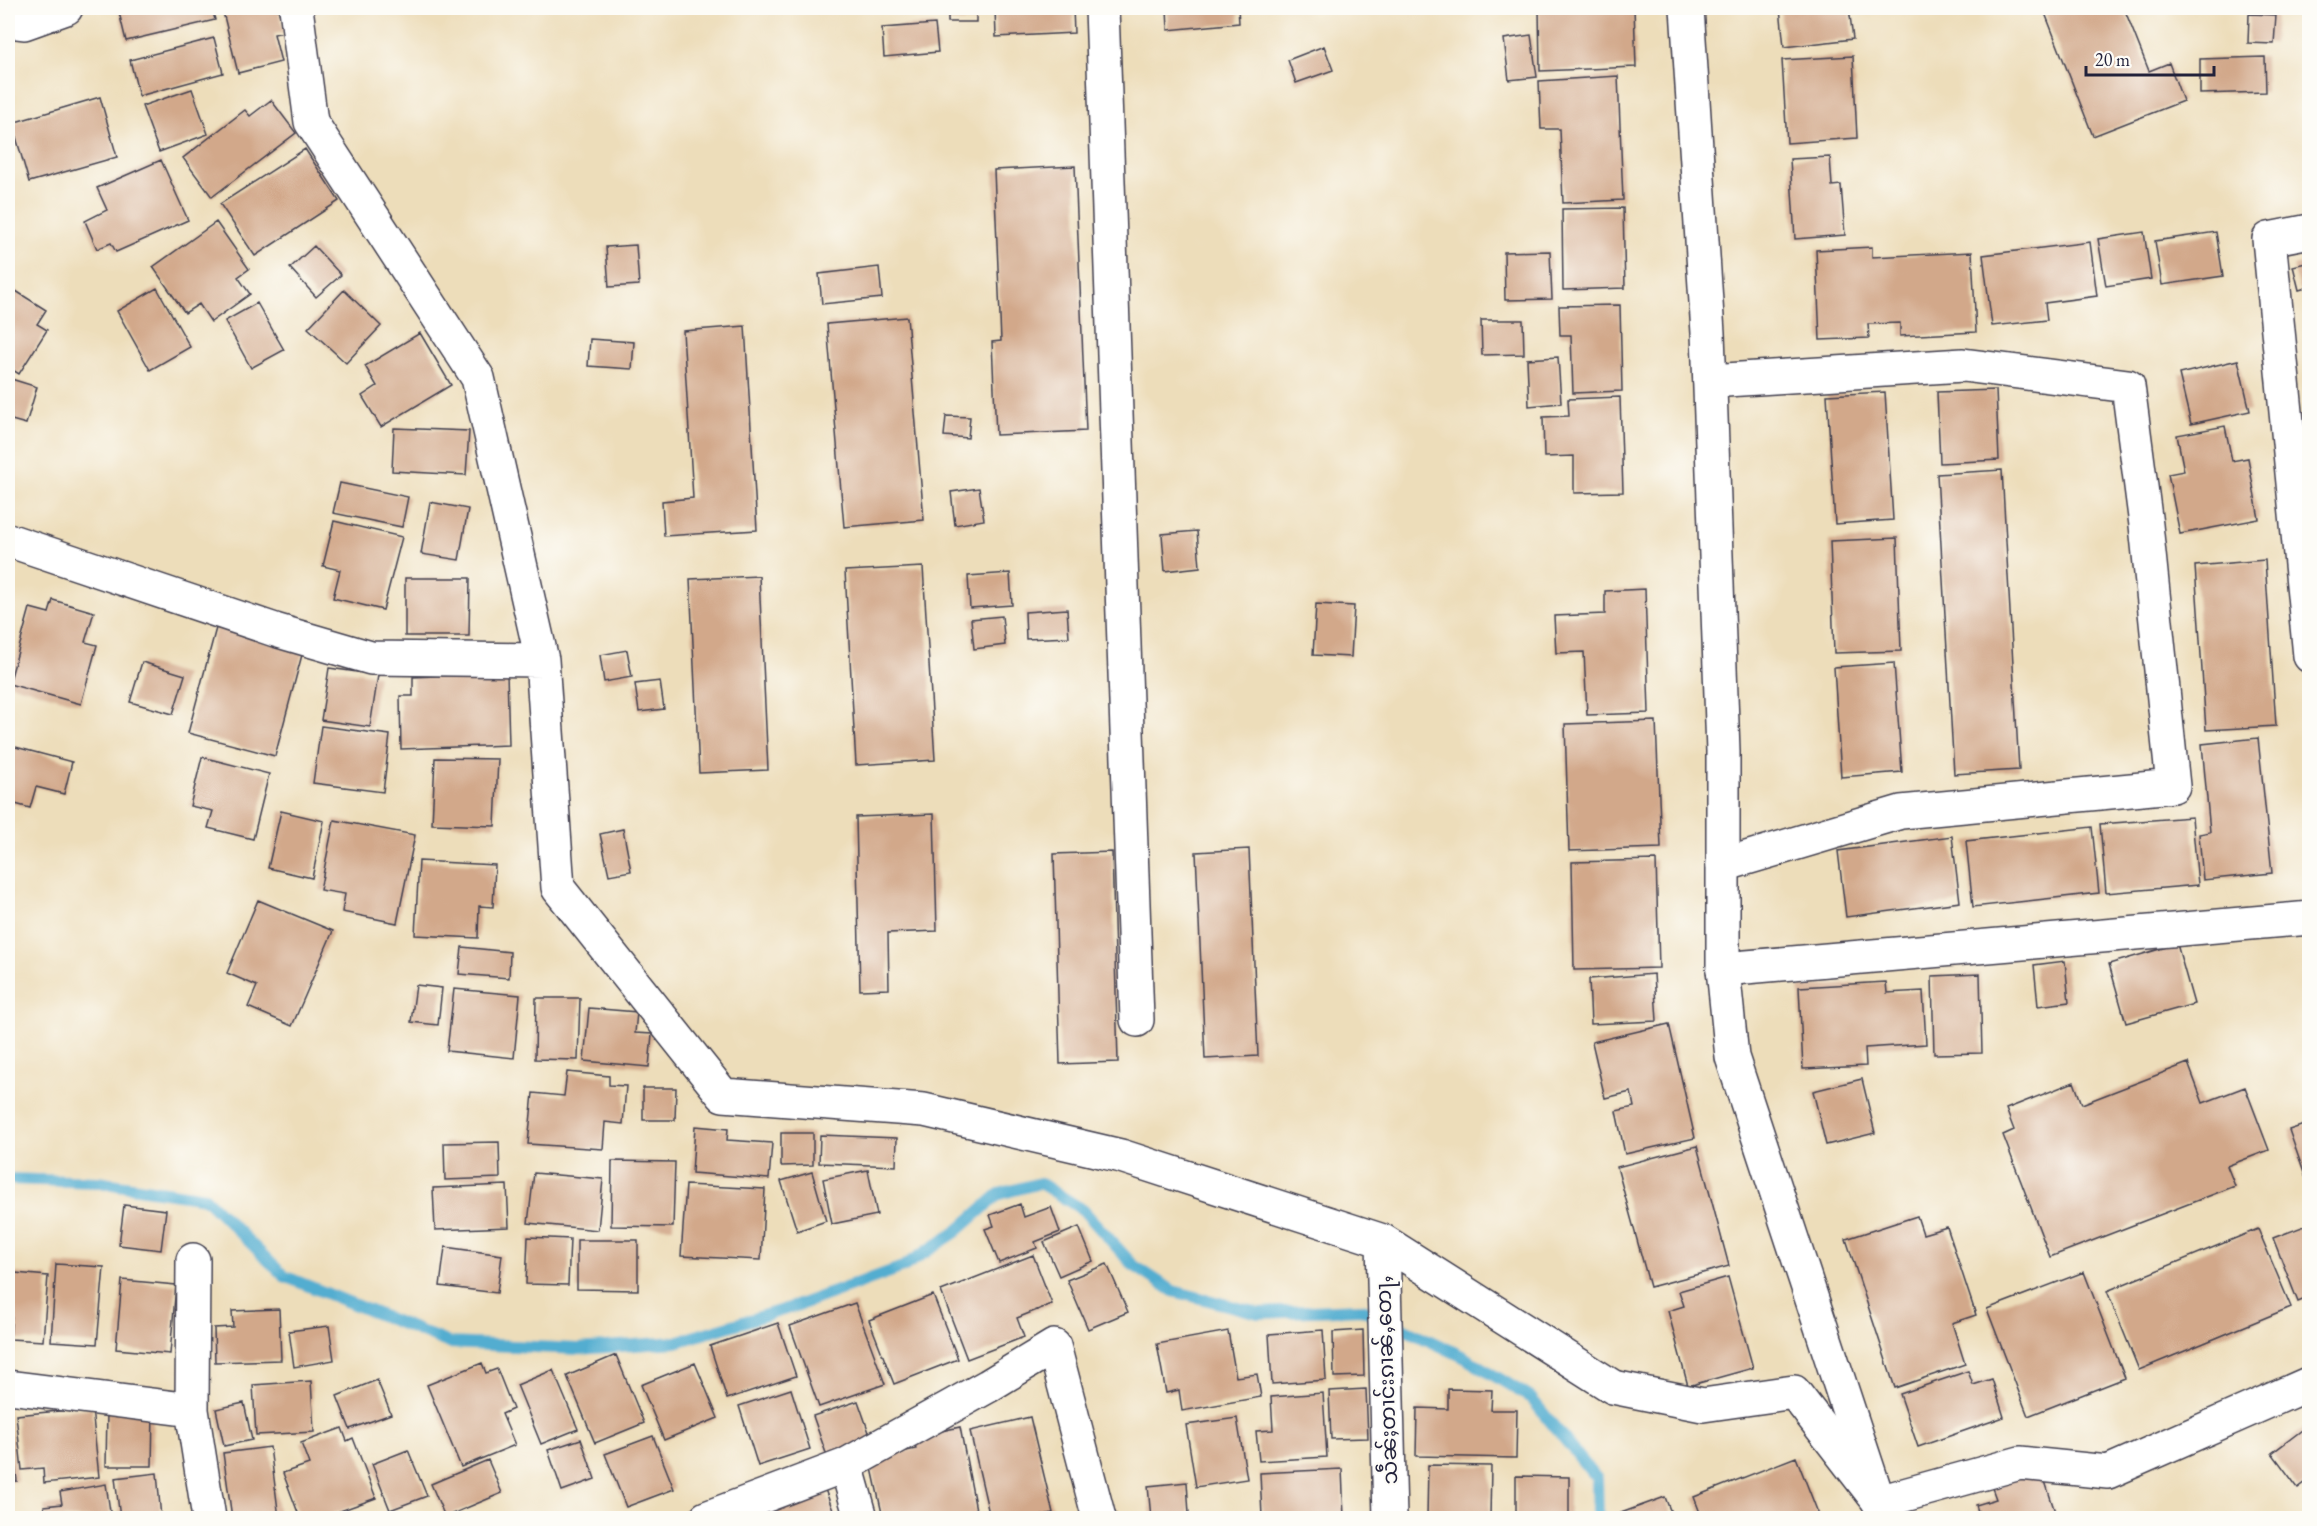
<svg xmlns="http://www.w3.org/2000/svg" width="2317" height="1526" font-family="'EB Garamond','Noto Sans Myanmar',serif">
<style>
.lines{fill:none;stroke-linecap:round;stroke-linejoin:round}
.stream{stroke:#53add0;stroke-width:12}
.building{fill:#d2a88a}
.minor-casing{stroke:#403e4e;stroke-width:36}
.tertiary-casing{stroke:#403e4e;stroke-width:36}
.minor{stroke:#fff;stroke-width:33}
.tertiary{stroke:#fff;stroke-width:33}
.labels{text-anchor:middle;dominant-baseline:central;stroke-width:4.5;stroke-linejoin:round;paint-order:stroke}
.street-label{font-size:21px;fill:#22223b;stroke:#fdfcf7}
</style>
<rect width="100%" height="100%" fill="#fdfcf7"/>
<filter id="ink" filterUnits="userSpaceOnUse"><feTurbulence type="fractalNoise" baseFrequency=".0167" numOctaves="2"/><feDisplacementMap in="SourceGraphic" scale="12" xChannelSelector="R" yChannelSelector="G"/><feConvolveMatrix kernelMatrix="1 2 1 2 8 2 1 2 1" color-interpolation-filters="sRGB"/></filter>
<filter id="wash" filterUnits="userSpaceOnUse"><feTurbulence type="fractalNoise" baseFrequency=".008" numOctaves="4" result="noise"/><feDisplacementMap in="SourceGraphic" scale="24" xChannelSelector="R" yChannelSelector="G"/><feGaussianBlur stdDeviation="1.35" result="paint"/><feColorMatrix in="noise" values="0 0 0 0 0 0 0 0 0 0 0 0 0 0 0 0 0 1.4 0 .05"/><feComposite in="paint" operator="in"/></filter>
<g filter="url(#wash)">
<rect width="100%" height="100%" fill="#edddba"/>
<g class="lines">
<path class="stream" d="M8 1179 98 1182 205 1198 284 1276 449 1343 578 1349 676 1342 796 1306 903 1267 956 1232 999 1194 1040 1183 1083 1210 1133 1265 1173 1291 1258 1313 1362 1309 1462 1356 1531 1398 1597 1479 1598 1518"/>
</g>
<g id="blocks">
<path class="building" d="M118 8H212L215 20 126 41Z
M222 8H278L284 32 274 34 281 62 238 73Z
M948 8H976V22H948Z
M995 8H1073L1074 33 996 37Z
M1167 8H1238L1239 23 1168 30Z
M1539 8H1634L1636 67 1540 71Z
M1780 8H1849L1853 39 1784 47Z
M2043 8H2124L2149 71 2169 63 2183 101 2093 136Z
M2249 14 2276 15 2274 44 2248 43Z
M935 24 938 52 884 57 882 28Z
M1531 35 1537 77 1509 80 1504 39Z
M214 38 223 73 139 96 130 60Z
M1324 46 1333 70 1296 83 1288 60Z
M1853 56 1857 138 1787 143 1782 60Z
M2265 57 2266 92 2200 94V59Z
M1618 76 1623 200 1563 203 1560 129H1541L1539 81Z
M192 89 208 134 159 152 142 106Z
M100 97 117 157 29 182 12 123Z
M271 100 296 133 212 197 183 158 245 110 250 116Z
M305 149 339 201 255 256 220 204Z
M1830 157 1832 186 1841 185 1845 235 1795 239 1790 159Z
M161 160 188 220 116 252 111 243 97 249 85 221 107 210 97 188Z
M1075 166 1086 431 996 435 992 342 1001 341 994 170Z
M1623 208 1625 288 1563 290 1562 209Z
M216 222 249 269 238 277 250 294 211 322 199 304 185 313 153 267Z
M2144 232 2151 279 2106 286 2098 239Z
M2216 232 2223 276 2162 285 2155 241Z
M2090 242 2097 296 2045 303 2047 320 1992 326 1983 255Z
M636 245 639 285 609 287 606 247Z
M314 246 341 275 316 297 290 268Z
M1872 247V257L1972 252 1976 332 1900 336V323L1868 324 1869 338 1820 340 1816 250Z
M1550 251 1552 299 1505 300 1504 252Z
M2310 262V287L2299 290 2293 266Z
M879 267 882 298 822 304 819 274Z
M8 286 46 310 37 324 47 330 19 374 8 367Z
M157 288 190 347 150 370 117 311Z
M344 290 381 326 346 363 308 328Z
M257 303 284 350 251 368 225 321Z
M1620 305 1622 391 1573 393 1571 335H1560L1559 306Z
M907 317 924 520 844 527 827 324Z
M1481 320H1523L1524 354 1482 355Z
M745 326 757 530 664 536 662 501 693 498 683 331Z
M420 333 451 385 381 427 362 396 377 386 365 366Z
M590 339 634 342 632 369 588 366Z
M1558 357 1561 403 1529 406 1527 359Z
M2238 360 2250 411 2191 424 2179 374Z
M8 378 37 387 26 424 8 419Z
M1996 390 1999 460 1940 463 1937 392Z
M1885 392 1893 520 1835 524 1827 395Z
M1620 397 1623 492 1574 493V456L1544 457 1543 417 1569 416 1568 399Z
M946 416 970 417 968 438 944 436Z
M2225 426 2232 461 2248 458 2259 519 2180 534 2168 474 2184 471 2177 435Z
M394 428 469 431 466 475 392 471Z
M2002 470 2019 770 1954 774 1937 474Z
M340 483 408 497 402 527 333 513Z
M979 488 984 520 955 525 951 492Z
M430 502 468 509 459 560 421 554Z
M334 521 402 537 383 610 333 598 340 570 323 566Z
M1197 531 1200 567 1165 571 1162 534Z
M1897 538 1901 651 1834 653 1830 541Z
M2265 560 2276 726 2206 730 2195 566Z
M923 567 935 760 856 765 845 571Z
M1010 573 1012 605 970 608 968 576Z
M759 576 768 770 699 773 690 579Z
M405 578H470L469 636H405Z
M1645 589 1649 713 1587 715 1584 652 1556 653 1554 616 1605 614V591Z
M53 600 94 612 85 642 97 645 81 704 9 684 30 608 49 613Z
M1316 604 1354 606 1351 657 1313 655Z
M1067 609 1069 637 1026 639 1025 612Z
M1002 616 1005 645 974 649 971 619Z
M216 628 303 651 275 756 188 733Z
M627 650 632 677 604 682 600 655Z
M142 662 185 675 173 714 130 702Z
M1894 663 1902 772 1841 777 1834 667Z
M329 668 378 675 370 727 321 720Z
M507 673 509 745 401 749 400 696H413V677Z
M660 681 664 709 639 712 635 684Z
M1656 721 1661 848 1569 851 1565 724Z
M321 726 390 735 383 792 313 783Z
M2258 738 2272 873 2203 880 2199 834 2210 832 2202 744Z
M8 745 72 762 64 794 36 787 30 808 8 802Z
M202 757 269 774 253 839 208 828 213 811 190 806Z
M435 758 498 759 495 826 432 824Z
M281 811 324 821 312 878 268 868Z
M934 814 937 931 888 933 889 989 860 990 856 817Z
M2192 817 2198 885 2106 893 2100 824Z
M334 820 415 835 397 923 342 912 345 894 320 890Z
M2092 827 2099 893 1973 907 1966 841Z
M623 829 631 871 609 875 600 834Z
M1952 836 1960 902 1846 917 1838 851Z
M1249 849 1258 1056 1205 1059 1196 852Z
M1112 852 1118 1062 1060 1064 1054 854Z
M1656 860 1659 968 1574 970 1572 862Z
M419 861 495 865 493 907 479 906 478 938 415 935Z
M258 900 333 931 292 1026 248 1007 257 986 227 973Z
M2177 944 2194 1004 2126 1023 2109 964Z
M462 947 510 952 509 978 459 974Z
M2065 961 2069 1002 2038 1006 2034 965Z
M1654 974 1657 1021 1591 1024 1589 979Z
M1980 974 1982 1053 1934 1054 1932 976Z
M1886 982 1887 993 1923 991 1926 1044 1865 1048 1866 1066 1803 1069 1799 987Z
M416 985 442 988 438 1025 411 1022Z
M454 989 520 995 514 1058 447 1051Z
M536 998H580L578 1060 535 1059Z
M589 1008 637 1012 635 1033 652 1034 649 1067 584 1061Z
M1669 1024 1695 1138 1625 1154 1616 1111 1634 1107 1631 1092 1605 1098 1592 1042Z
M2188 1063 2203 1103 2245 1087 2269 1150 2227 1166 2235 1186 2050 1257 2003 1135 2014 1130 2006 1109 2074 1082 2082 1104Z
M567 1072 609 1076V1085L626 1086 623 1124 605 1122 603 1149 528 1144 533 1093 564 1096Z
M1862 1079 1875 1133 1826 1145 1813 1091Z
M643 1088H676L675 1120H643Z
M2310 1123V1187H2309L2289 1130Z
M695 1126 728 1129 727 1140 772 1143 769 1179 692 1173Z
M781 1133H813V1165L781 1166Z
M820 1135 897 1138 896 1166 819 1163Z
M499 1142 500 1178 445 1180 444 1143Z
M1697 1146 1729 1266 1650 1287 1617 1167Z
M612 1161 675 1162 673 1227 611 1226Z
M868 1170 877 1215 832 1224 823 1179Z
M812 1172 826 1221 797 1231 781 1181Z
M534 1173 603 1179 598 1230 528 1223Z
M507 1185 509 1227 435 1230 433 1188Z
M686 1185 765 1189 761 1260 681 1256Z
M1020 1204 1024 1217 1051 1207 1060 1232 1035 1242 1037 1248 999 1263 985 1229 994 1226 990 1215Z
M124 1205 166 1210 161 1250 119 1245Z
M1917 1216 1923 1234 1947 1227 1976 1315 1952 1323 1965 1364 1895 1388 1846 1239Z
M2310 1224V1297L2298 1302 2273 1238Z
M1079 1227 1093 1261 1059 1276 1044 1242Z
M2258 1229 2291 1307 2139 1370 2107 1291Z
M528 1237 570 1239 568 1285 526 1284Z
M577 1240H638V1290L577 1289Z
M445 1247 502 1255 497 1293 440 1286Z
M1033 1255 1052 1304 1017 1318 1024 1337 967 1359 941 1291Z
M56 1264 104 1267 97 1344 51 1341Z
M1107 1264 1128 1312 1088 1329 1067 1280Z
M2084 1272 2125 1378 2028 1416 1987 1309Z
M15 1273 48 1276 43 1341 10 1339Z
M1728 1277 1753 1368 1688 1386 1668 1311 1684 1306 1679 1291Z
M122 1280 176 1285 170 1354 116 1349Z
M933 1295 958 1359 894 1384 869 1320Z
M855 1303 885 1384 819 1407 790 1326Z
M279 1309 281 1360 215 1362 214 1328 233 1327 232 1311Z
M778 1323 796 1376 727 1399 710 1346Z
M329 1326 334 1360 294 1367 289 1331Z
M1323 1330 1326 1380 1272 1384 1269 1334Z
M1363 1330 1364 1376 1334 1377 1333 1332Z
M1228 1331 1236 1377 1257 1374 1261 1397 1182 1411 1179 1390 1166 1393 1157 1344Z
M616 1355 644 1423 595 1443 567 1376Z
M482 1363 486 1373 497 1369 513 1409 502 1414 515 1445 461 1467 427 1385Z
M695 1363 718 1418 664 1440 641 1385Z
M553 1370 578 1429 541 1444 517 1385Z
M1968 1371 1973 1385 1992 1379 2004 1417 1918 1447 1900 1394Z
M377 1380 391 1414 350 1429 337 1396Z
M311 1381 314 1432 256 1435 253 1385Z
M791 1389 810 1449 758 1466 739 1406Z
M1366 1389 1368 1438 1331 1439 1329 1391Z
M1448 1389 1492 1390 1491 1410H1517L1516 1458 1416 1456 1417 1408 1448 1409Z
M1323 1393 1327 1457 1259 1461 1256 1431 1273 1430 1271 1397Z
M858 1401 872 1441 827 1456 813 1416Z
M244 1403 252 1440 224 1446 216 1409Z
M8 1405 17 1481 8 1482Z
M92 1408 99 1477 44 1483 43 1468 22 1470 16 1415Z
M107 1411 153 1412 152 1466H106Z
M1030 1417 1053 1513 1031 1518H990L970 1431Z
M1237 1418 1247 1479 1196 1487 1186 1425Z
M2310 1424V1479L2298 1488 2272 1453Z
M960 1427 977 1515 961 1518H883L870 1459 916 1449 914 1437Z
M342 1428 347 1441 353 1438 376 1498 321 1518H300L283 1473 309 1464 301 1443Z
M653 1436 674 1489 626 1507 605 1454Z
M581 1439 595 1479 562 1491 548 1450Z
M270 1447 279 1518H232L223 1453Z
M408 1450 427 1496 390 1510 372 1464Z
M1796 1457 1820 1518H1702L1694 1497Z
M488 1460 502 1493 445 1517 431 1484Z
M1428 1465 1491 1466 1490 1518H1427Z
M1342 1469 1344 1518 1262 1517 1260 1473Z
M2041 1469 2057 1518H1980L1976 1505 1996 1499 1991 1485Z
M157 1473 161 1518H120L115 1478Z
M1516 1476 1569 1477V1518H1516Z
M1187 1482 1189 1514 1151 1518 1148 1486Z
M106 1484 111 1518H46L44 1506 62 1504 60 1492Z
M824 1487 836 1518H742Z
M1665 1497 1673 1518H1623L1621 1513Z"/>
</g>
</g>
<g filter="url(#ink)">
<use href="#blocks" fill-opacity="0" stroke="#403e4e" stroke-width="1.5"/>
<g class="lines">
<g class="minor-casing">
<path id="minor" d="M296 8 311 122 478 378 542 660 558 888 723 1095 924 1110 1121 1156 1383 1241 1613 1387 1703 1405 1794 1392 1879 1502 2020 1463 2108 1472 2310 1383
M1102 8 1137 1020
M8 21 24 23 66 8
M2310 231 2269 239 2310 656
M1710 381 1963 365 2128 386 2146 525 2173 786 1901 812 1723 865
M8 540 275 630 371 658 542 660
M1723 969 2310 918
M1383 1241 1390 1518
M193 1260 192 1410 209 1518
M8 1387 192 1410
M846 1465 861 1518
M706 1518 846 1465 988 1386 1054 1346 1099 1518"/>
</g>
<g class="tertiary-casing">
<path id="tertiary" d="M1687 8 1708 333 1723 751V969L1732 1057 1884 1518"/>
</g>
<use href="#minor" class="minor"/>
<use href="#tertiary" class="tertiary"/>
</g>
</g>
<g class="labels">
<g class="street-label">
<text transform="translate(1386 1380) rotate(-92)">သဵၼ်ႈတၢင်းၵၢၼ်ႇတေႃႇ</text>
</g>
</g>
<rect width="2317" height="1526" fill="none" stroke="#fdfcf7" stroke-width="30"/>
<path d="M2086 66v9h128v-9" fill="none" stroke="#22223b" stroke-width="3"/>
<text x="2095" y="66" font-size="18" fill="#22223b" stroke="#fdfcf7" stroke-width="4.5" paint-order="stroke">20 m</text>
</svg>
